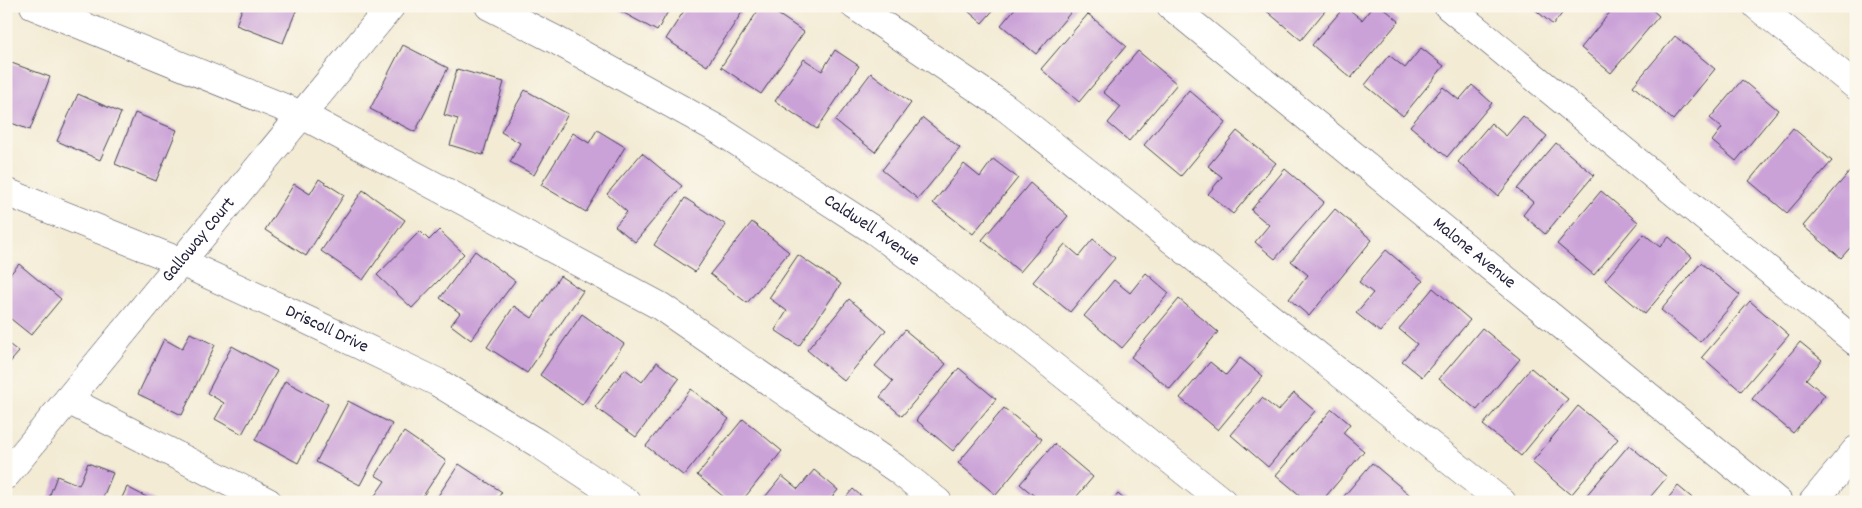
<svg xmlns="http://www.w3.org/2000/svg" width="1862" height="508" font-family="Dekko,sans-serif">
<style>
.building{fill:#cba2d8}
.lines{fill:none;stroke-linecap:round;stroke-linejoin:round}
.minor-casing{stroke:#414052;stroke-width:29}
.minor{stroke:#fff;stroke-width:28}
.labels{text-anchor:middle;dominant-baseline:central;stroke-width:4;stroke-linejoin:round;paint-order:stroke}
.street-label{font-size:18px;fill:#22223b;stroke:#fbf7ec}
</style>
<rect width="100%" height="100%" fill="#fbf7ec"/>
<filter id="ink" filterUnits="userSpaceOnUse"><feTurbulence type="fractalNoise" baseFrequency=".02" numOctaves="2"/><feDisplacementMap in="SourceGraphic" scale="10" xChannelSelector="R" yChannelSelector="G"/><feConvolveMatrix kernelMatrix="1 2 1 2 8 2 1 2 1" color-interpolation-filters="sRGB"/></filter>
<filter id="wash" filterUnits="userSpaceOnUse"><feTurbulence type="fractalNoise" baseFrequency=".0096" numOctaves="4" result="noise"/><feDisplacementMap in="SourceGraphic" scale="20" xChannelSelector="R" yChannelSelector="G"/><feGaussianBlur stdDeviation="1.12" result="paint"/><feColorMatrix in="noise" values="0 0 0 0 0 0 0 0 0 0 0 0 0 0 0 0 0 1.4 0 .05"/><feComposite in="paint" operator="in"/></filter>
<g filter="url(#wash)">
<rect width="100%" height="100%" fill="#f3ebd4"/>
<g id="blocks">
<path class="building" d="M243 6H298L283 43 236 25Z
M611 6H671L657 31Z
M687 6H746L707 66 666 39Z
M761 6H766L804 32 761 94 721 67Z
M962 6H997L982 23Z
M1017 6H1076L1036 54 1001 25Z
M1264 6H1329L1301 40 1263 8Z
M1345 6 1362 20 1373 6H1381L1399 21 1351 78 1312 45Z
M1531 6H1568L1553 25Z
M1615 6H1648L1659 16 1611 73 1581 48Z
M1088 14 1126 46 1079 102 1041 69Z
M1675 36 1715 69 1673 120 1633 86Z
M403 45 448 68 415 132 370 109Z
M1421 48 1444 66 1403 116 1365 85 1389 55 1405 68Z
M835 50 859 66 817 129 775 101 804 59 822 71Z
M1138 51 1177 84 1129 141 1108 123 1121 107 1103 92Z
M6 61 50 77 30 130 6 121Z
M457 69 504 82 483 155 450 145 458 119 444 115Z
M871 73 911 103 875 152 835 121Z
M1742 80 1778 110 1736 161 1712 141 1722 128 1710 118Z
M1472 85 1492 103 1447 157 1410 126 1443 87 1459 100Z
M525 90 568 114 534 175 510 162 520 143 501 132Z
M1189 90 1226 122 1181 176 1144 145Z
M78 94 121 113 100 160 57 141Z
M135 113 177 130 156 181 115 164Z
M1523 116 1547 136 1498 196 1458 162 1491 123 1506 136Z
M923 118 960 148 918 199 882 170Z
M1793 128 1832 161 1787 213 1749 181Z
M597 130 625 147 586 212 541 185 573 133 589 143Z
M1237 131 1276 163 1233 214 1208 194 1222 177 1208 166Z
M1556 143 1594 175 1545 234 1523 215 1533 202 1517 189Z
M642 153 682 186 635 242 615 226 627 212 607 194Z
M993 159 1018 178 973 234 933 203 964 164 980 177Z
M1285 169 1324 202 1275 259 1255 242 1269 225 1251 210Z
M1852 169 1856 172V241L1841 258 1803 226Z
M319 179 344 195 306 256 265 230 294 184 310 194Z
M1030 183 1068 216 1020 272 982 240Z
M363 190 405 220 363 280 321 251Z
M1601 191 1638 222 1594 275 1557 244Z
M685 198 726 225 695 272 654 245Z
M1335 209 1372 240 1309 316 1289 299 1308 275 1291 261Z
M752 222 789 252 747 303 710 274Z
M439 230 464 254 412 308 377 275 420 231 429 240Z
M1644 234 1660 247 1669 237 1692 257 1645 314 1605 280Z
M1093 239 1115 258 1070 312 1033 282 1065 244 1079 256Z
M1386 250 1423 281 1380 332 1356 313 1373 293 1359 282Z
M475 251 515 281 471 340 451 325 460 313 440 298Z
M798 255 841 284 799 346 775 330 787 311 769 298Z
M1701 263 1740 295 1700 342 1661 310Z
M19 264 61 299 31 335 6 315V279Z
M1146 273 1169 293 1122 348 1084 316 1114 280 1130 293Z
M560 276 583 291 527 373 487 347 514 306 532 318Z
M1433 288 1470 320 1422 377 1402 361 1417 344 1399 329Z
M849 299 886 330 844 381 807 350Z
M1179 299 1218 332 1170 389 1131 357Z
M1750 301 1789 335 1741 391 1702 357Z
M582 314 624 344 582 405 540 375Z
M1482 328 1520 359 1477 410 1439 379Z
M905 330 946 364 902 416 880 397 893 381 875 366Z
M190 333 215 345 182 415 138 394 164 339 182 349Z
M6 342 19 352 6 367Z
M1800 342 1822 360 1806 379 1825 395 1793 433 1752 399Z
M232 346 277 371 242 434 215 419 224 403 207 393Z
M1240 358 1263 376 1218 430 1180 398 1210 362 1226 375Z
M657 362 679 379 636 437 595 407 625 369 642 382Z
M959 368 996 399 953 451 916 420Z
M1531 368 1568 399 1521 456 1483 425Z
M285 381 328 404 298 463 255 440Z
M691 389 729 419 684 476 646 446Z
M1294 393 1315 411 1268 467 1231 435 1262 398 1278 411Z
M348 401 392 424 360 485 316 462Z
M1578 406 1618 439 1571 495 1532 462Z
M1004 408 1042 439 996 495 958 463Z
M1332 409 1350 424 1343 433 1364 451 1321 502H1308L1276 475Z
M743 419 782 451 741 502H730L697 475Z
M404 432 446 461 419 502H381L374 497 385 481 375 475Z
M1054 444 1093 477 1072 502H1036L1038 499 1020 484Z
M1629 445 1667 477 1646 502H1591L1585 497Z
M88 463 113 473 101 502H47L57 476 79 485Z
M1372 463 1410 495 1404 502H1339Z
M459 464 502 492 495 502H434Z
M814 470 838 490 828 502H761L782 476 798 489Z
M1678 486 1697 502H1665Z
M127 487 156 502H120Z
M853 489 868 502H842Z
M1118 494 1127 502H1111Z"/>
</g>
</g>
<g filter="url(#ink)">
<use href="#blocks" fill-opacity="0" stroke="#414052" stroke-width="1"/>
<g class="lines">
<g class="minor-casing">
<g id="minor">
<path d="M34 6 302 115 660 306 898 470 938 502"/>
<path id="s1" d="M489 6 554 39 719 130 875 231 1014 335 1223 502"/>
<path d="M855 6 1005 107 1502 502"/>
<path id="s2" d="M1171 6 1778 502"/>
<path d="M1448 6 1856 342"/>
<path d="M1757 6 1856 86"/>
<path id="s3" d="M6 192 181 262 307 320 437 382 539 444 627 502"/>
<path d="M68 400 268 502"/>
<path id="s4" d="M6 475 391 6"/>
<path d="M1813 502 1856 450"/>
</g>
</g>
<use href="#minor" class="minor"/>
</g>
</g>
<g class="labels">
<g class="street-label">
<text stroke="none"><textPath href="#s1" startOffset="444">Caldwell Avenue</textPath></text>
<text stroke="none"><textPath href="#s4" startOffset="304">Galloway Court</textPath></text>
<text stroke="none"><textPath href="#s2" startOffset="391">Malone Avenue</textPath></text>
<text stroke="none"><textPath href="#s3" startOffset="349">Driscoll Drive</textPath></text>
</g>
</g>
<rect width="1862" height="508" fill="none" stroke="#fbf7ec" stroke-width="25"/>
</svg>
